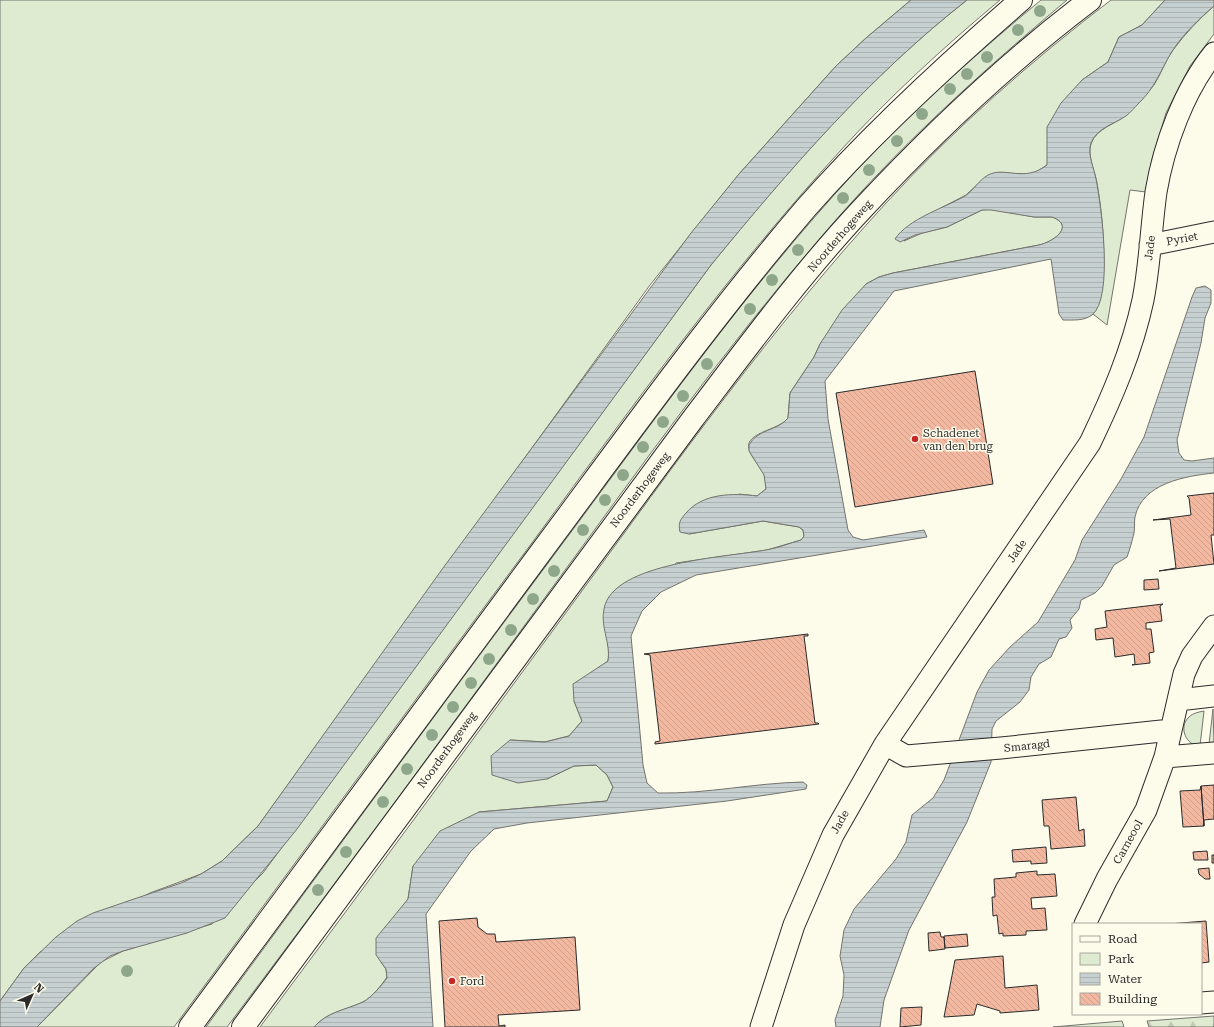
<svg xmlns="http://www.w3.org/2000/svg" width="1214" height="1027" font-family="'Roboto Serif',serif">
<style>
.green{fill:#deebd1;stroke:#74746e}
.forest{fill:url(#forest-firs);stroke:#74746e}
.water{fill:url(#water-rules);stroke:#74746e}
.building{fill:url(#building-back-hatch);stroke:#2b2b2b}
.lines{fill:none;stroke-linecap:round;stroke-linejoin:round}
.street-casing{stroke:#2b2b2b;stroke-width:23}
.primary-casing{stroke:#2b2b2b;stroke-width:24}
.street{stroke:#fdfbea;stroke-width:21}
.primary{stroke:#fdfbea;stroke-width:22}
.tree{fill:#8ea78a}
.poi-dot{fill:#c62828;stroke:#fdfbea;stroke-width:1.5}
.labels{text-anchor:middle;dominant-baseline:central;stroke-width:3;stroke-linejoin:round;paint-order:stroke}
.street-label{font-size:11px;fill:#2b2b2b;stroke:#fdfbea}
.poi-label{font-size:11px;fill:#2b2b2b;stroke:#fdfbea;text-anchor:start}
</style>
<defs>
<pattern id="forest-firs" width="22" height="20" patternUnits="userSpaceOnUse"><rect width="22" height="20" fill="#deebd1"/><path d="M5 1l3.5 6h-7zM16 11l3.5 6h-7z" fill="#bfcab4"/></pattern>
<pattern id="water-rules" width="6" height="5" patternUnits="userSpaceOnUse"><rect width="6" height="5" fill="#c7d0d0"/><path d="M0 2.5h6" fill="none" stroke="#abb3b3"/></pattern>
<pattern id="building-back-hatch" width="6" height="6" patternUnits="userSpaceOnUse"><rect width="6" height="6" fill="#f2b8a0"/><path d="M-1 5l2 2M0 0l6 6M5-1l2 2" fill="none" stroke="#d09e8a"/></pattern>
</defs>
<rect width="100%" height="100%" fill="#fdfbea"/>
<path class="green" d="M0 0H911L866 38 836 66 739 174 650 285 258 826 222 861 201 874 150 893 40 952 24 968 0 1001Z
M967 0H1000C944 47 890 96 841 150 730 271 634 404 537 536 416 699 295 863 174 1027H37L101 962 123 951 212 924 263 873 711 265C788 170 870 76 967 0Z
M1041 0H1067C980 73 896 149 822 236 724 349 638 471 549 592 443 737 336 883 227 1027H206C322 869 437 712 554 555 651 425 745 291 855 172 913 110 976 54 1041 0Z
M1111 0H1165L1142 25 1119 37 1108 62 1082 80 1047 165 1036 172 1028 174 999 173 980 182 966 195 939 209 904 241 922 233 947 227 982 210 991 209 1034 217H1052C1076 226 1053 242 1039 245L893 273 879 277 866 284 820 344 814 357 790 393 788 418C780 429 754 431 749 443 746 453 760 465 764 474 766 478 766 484 766 489L757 496 739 494 689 534 763 521 799 527 803 530 804 537 801 540 767 550 676 563 608 644 609 653 608 661 596 670 574 701 582 721 569 736 545 742 510 740 547 779 574 766 596 765 607 775 613 787 607 801 479 812 413 866 408 899 402 908 381 962 386 969 387 977C381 986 372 997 363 1002 344 1011 329 1011 314 1027H260C366 885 471 742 576 599 675 464 773 326 887 202 955 128 1031 61 1111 0Z
M1214 6V34L1190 66 1166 113 1152 159 1146 192 1130 190 1107 325 1093 314C1110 285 1103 217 1097 183 1095 171 1087 156 1091 144 1096 127 1119 124 1129 112 1137 103 1147 94 1154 85 1161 74 1165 61 1173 50 1185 34 1199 19 1214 6Z
M1213 709 1214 744H1209Z
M1204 711 1200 746C1186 746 1178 727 1189 717 1193 713 1199 712 1204 711Z
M1122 1021 1124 1027H1053Z"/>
<path class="forest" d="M1214 1016V1027H1149L1147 1021Z"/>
<path class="water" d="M911 0H967C870 76 789 170 711 265L297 829 225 918 187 933 123 951 110 956 94 968 37 1027H0V1001L24 968 56 937 77 921 93 913 181 883 201 874 222 861 258 826 443 568 691 233 739 174 836 66 866 38Z
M1165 0H1214V6C1199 19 1182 35 1171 53 1161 70 1154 89 1139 103 1135 107 1131 112 1126 116 1114 124 1097 128 1091 143 1087 154 1094 168 1096 179 1101 204 1114 298 1092 315 1084 321 1073 320 1063 320L1059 314 1051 259 894 291 825 381 828 419 848 530 853 537 863 540 924 530 927 537 696 575 661 592 642 611 631 636 643 765 647 783 658 793C707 794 754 783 803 782L807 785 806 789 727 801 527 823 494 829 471 851 426 914 433 1027H314C327 1012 345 1010 363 1002 372 997 381 986 387 978L386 969 376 955V938L408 899 413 866 440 831 479 812 607 801 613 787 607 775 596 765 574 766 547 779 518 783 492 775 491 756 510 740 545 742 569 736 582 721 574 701 573 684 608 661C611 643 600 627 604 609 612 562 729 557 766 550 778 548 790 543 801 540L804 536 803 530 799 527 763 521 689 534 680 532C678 523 680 520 686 513 703 493 733 493 757 496L766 489 764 475 749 451V445C757 429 778 431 788 418L790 393 814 357 820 344 842 310 866 284 879 277 893 273 1039 245C1053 242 1076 226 1052 217H1034L991 210H982L947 227 915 235 900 242 895 239C908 219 944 208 965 196 973 191 979 180 988 175 1005 166 1024 183 1047 165V127L1061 103 1082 80 1108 62 1119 37 1142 25Z
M1205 286 1211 290V303L1205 318 1201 343 1177 440 1179 453 1184 460 1192 461 1214 458V473C1186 476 1142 483 1135 517 1134 522 1135 528 1134 533 1132 541 1130 549 1127 557L1114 565 1102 586 1095 593 1081 600 1079 609 1070 620 1072 628 1066 637 1059 639 1051 657 1039 664 1031 677 1029 690 1020 702 996 721 992 729 991 762 967 822 909 930 884 1000 880 1027H836L835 1020 843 996 844 975 840 956 844 930 854 909 896 859 906 842 912 815 933 798 944 780 977 692 989 670 1010 647 1038 622 1075 560 1082 540 1121 479 1144 437 1192 297 1196 288Z"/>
<path class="building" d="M975 371 993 484 855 507 836 393Z
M1214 493V535H1211L1214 564 1159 571 1176 568 1170 519 1153 520 1191 515 1189 498 1187 496Z
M1158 579 1159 589 1144 590V580Z
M1163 604 1160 606 1162 621 1146 623V629H1151L1154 652 1149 653 1150 663 1132 665 1135 664 1134 654 1115 657 1113 638 1096 640 1095 629 1107 627 1105 611Z
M808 634V636H804L815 723H818L819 724 655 744V742L660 741 650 655 644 654Z
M1214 785V819L1204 820V826L1201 786Z
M1201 786 1204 826 1183 827 1180 791 1200 790Z
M1076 797 1079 831 1084 829 1085 846 1051 849 1049 826H1044L1042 800Z
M1046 847 1047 863 1031 864V861L1013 862 1012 850Z
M1207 851 1208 860H1194L1193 852Z
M1212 855H1214V863H1212Z
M1209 868 1210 879H1205L1199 874 1198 869Z
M1037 871V875L1055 874 1057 896 1031 898 1032 909 1045 908 1047 930 1026 931V935L1003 936V933L999 934 997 915 993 916 992 897H995L994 879 1016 877V873Z
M477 918 478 927 487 934H495L496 942 575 937 580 1010 498 1015 499 1026 505 1025V1027H445L439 921Z
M1206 921 1209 962 1201 963V924H1168Z
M940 932 941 937H944L945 949 929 951 928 933Z
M967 934 968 946 945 948 944 936Z
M1003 956 1005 988 1037 985 1039 1010 1000 1013V1011L977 1004 974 1015 944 1017 955 960Z
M922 1007 921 1025 900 1027 901 1008Z"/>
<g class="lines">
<g class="street-casing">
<path id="street" d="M1150 245 1214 232
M1178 700 1184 674 1192 656 1214 626
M885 744 906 756 1001 748 1171 730
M1165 757 1214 753
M1085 924 1107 879 1146 810 1165 757 1178 700 1214 696
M1201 1003 1214 1002
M761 1027 794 925 833 835 885 744 1090 443C1112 397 1132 351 1143 300 1150 265 1151 228 1156 192 1164 145 1184 90 1214 53"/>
</g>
<g class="primary-casing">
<path id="primary" d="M190 1027C306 870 422 713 538 556 626 438 711 319 806 208 872 133 946 65 1021 0
M243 1027 692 420C746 349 801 274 863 208 933 133 1008 62 1090 0"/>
</g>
<use href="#street" class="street"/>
<use href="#primary" class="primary"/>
</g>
<g class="tree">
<circle cx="1040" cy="11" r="6"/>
<circle cx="1018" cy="30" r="6"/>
<circle cx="987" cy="57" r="6"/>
<circle cx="967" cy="74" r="6"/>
<circle cx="950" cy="89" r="6"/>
<circle cx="922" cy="114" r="6"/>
<circle cx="897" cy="141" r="6"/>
<circle cx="869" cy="170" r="6"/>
<circle cx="843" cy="198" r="6"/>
<circle cx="798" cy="250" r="6"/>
<circle cx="772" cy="280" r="6"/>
<circle cx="750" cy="309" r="6"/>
<circle cx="707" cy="364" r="6"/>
<circle cx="683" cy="396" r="6"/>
<circle cx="663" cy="422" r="6"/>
<circle cx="643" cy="447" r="6"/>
<circle cx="623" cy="475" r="6"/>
<circle cx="605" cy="500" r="6"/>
<circle cx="583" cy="530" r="6"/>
<circle cx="554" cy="571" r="6"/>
<circle cx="533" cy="599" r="6"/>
<circle cx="511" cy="630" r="6"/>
<circle cx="489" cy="659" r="6"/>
<circle cx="471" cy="683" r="6"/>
<circle cx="453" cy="707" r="6"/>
<circle cx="432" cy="735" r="6"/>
<circle cx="407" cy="769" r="6"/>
<circle cx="383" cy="802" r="6"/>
<circle cx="346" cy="852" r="6"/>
<circle cx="318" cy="890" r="6"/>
<circle cx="127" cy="971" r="6"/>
</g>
<g class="poi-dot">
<circle cx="915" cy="439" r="4"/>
<circle cx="452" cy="981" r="4"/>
</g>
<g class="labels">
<g class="street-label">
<text transform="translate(840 236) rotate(-49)">Noorderhogeweg</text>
<text transform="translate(1182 239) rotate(-11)">Pyriet</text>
<text transform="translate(1150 248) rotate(-83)">Jade</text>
<text transform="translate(640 490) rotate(-53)">Noorderhogeweg</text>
<text transform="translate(1017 551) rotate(-56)">Jade</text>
<text transform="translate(1027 746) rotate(-6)">Smaragd</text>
<text transform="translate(447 750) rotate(-54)">Noorderhogeweg</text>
<text transform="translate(840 822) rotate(-61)">Jade</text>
<text transform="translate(1128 842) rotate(-61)">Carneool</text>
</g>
<g class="poi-label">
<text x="923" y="433">Schadenet<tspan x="923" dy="13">van den brug</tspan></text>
<text x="460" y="981">Ford</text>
</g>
</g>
<rect x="1072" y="923" width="130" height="92" fill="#fdfbea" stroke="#a9a89e"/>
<rect x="1080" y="936" width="20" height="6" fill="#fdfbea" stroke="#a9a89e"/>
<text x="1108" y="943" font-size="12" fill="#2b2b2b">Road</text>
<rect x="1080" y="953" width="20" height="12" fill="#deebd1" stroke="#a9a89e"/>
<text x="1108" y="963" font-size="12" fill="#2b2b2b">Park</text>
<rect x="1080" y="973" width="20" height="12" fill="url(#water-rules)" stroke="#a9a89e"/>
<text x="1108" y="983" font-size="12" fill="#2b2b2b">Water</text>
<rect x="1080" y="993" width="20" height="12" fill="url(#building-back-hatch)" stroke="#a9a89e"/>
<text x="1108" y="1003" font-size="12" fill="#2b2b2b">Building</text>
<g transform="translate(32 995) rotate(45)" stroke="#fdfbea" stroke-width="3" paint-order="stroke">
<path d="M0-3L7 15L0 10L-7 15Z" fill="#2b2b2b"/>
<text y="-6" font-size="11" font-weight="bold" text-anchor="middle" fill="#2b2b2b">N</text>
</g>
</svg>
